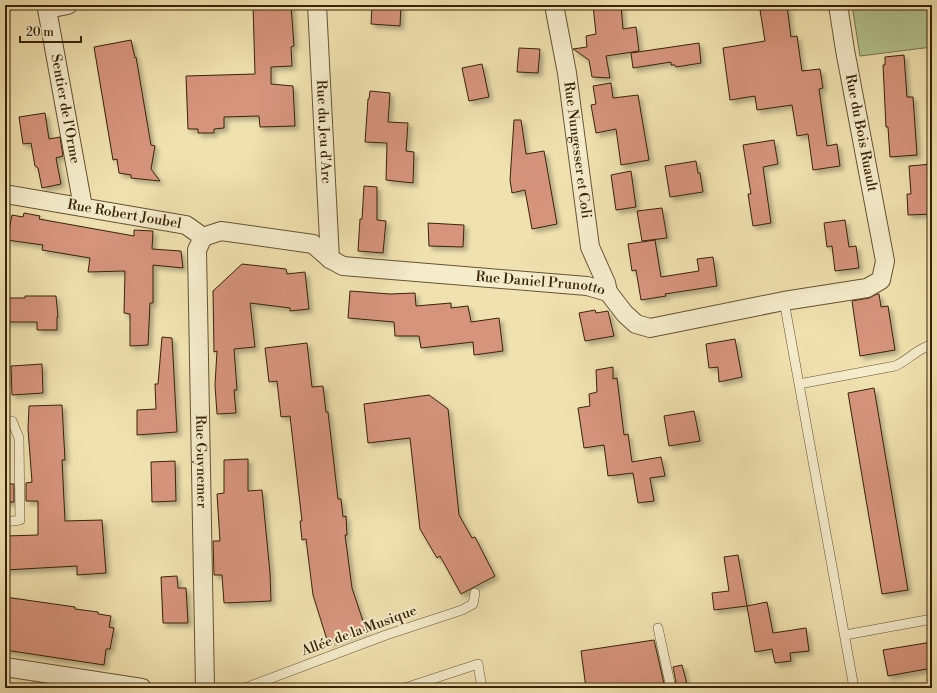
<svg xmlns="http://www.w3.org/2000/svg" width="937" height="693" font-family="'Libre Bodoni',serif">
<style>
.green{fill:#b3c490;stroke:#75744c}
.building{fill:#d6947d;stroke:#372307;filter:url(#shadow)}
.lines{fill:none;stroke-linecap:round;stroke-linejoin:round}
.lane-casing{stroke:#655331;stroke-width:10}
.street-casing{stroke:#655331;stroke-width:20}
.lane{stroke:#f5eccc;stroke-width:9}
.street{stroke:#f5eccc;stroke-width:18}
.labels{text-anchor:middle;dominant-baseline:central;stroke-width:4;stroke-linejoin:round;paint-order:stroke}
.street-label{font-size:14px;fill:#372307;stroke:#f5eccc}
</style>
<defs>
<filter id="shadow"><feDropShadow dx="3.5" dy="3.5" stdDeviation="2" flood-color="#0004"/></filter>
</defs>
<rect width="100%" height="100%" fill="#f0e2b0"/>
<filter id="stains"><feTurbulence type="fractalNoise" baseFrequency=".005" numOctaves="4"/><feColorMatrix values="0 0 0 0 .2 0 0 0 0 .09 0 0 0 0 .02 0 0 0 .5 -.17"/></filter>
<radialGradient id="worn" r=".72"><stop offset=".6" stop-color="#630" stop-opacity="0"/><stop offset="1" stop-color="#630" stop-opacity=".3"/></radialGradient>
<path class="green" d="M852 5H932V47L860 56Z"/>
<path class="building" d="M253 5H291L294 46 291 47 292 66 271 67V84L293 86 295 126 260 127 259 116 224 117V128L214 129V133H198V129H188L186 76 255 74Z
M372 5H401L400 26 371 24Z
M593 5H621L623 29 636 27 639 51 606 56 610 78 592 77 589 60 573 49 587 47 586 36 596 34Z
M787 6 791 37 797 36 802 71 820 69 823 88 819 89 827 146 837 144 840 166 813 170 808 134 797 136 792 105 757 110 755 96 730 100 723 48 765 41 760 10Z
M131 40 135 58 136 57 151 145 155 146 151 169 160 181 131 178V175L119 173 117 159 113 160 94 47Z
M699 43 701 63 676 67 675 65H671V62L633 68 631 53Z
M519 48 540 49 538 73 517 72Z
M904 55 907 97H913L917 155 890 157 888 127H886L883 65H885V57Z
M482 64 489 97 469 101 462 68Z
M611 83 613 98 638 95 649 160 621 165 616 129 596 133 591 105 596 104 593 86Z
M370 91 390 93 388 122 408 123 406 151 414 152 413 183 386 180 387 143 365 142 368 99H369Z
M45 113 49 139 60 137 63 156 56 158 61 184 42 188 38 168 35 166 31 143 23 144 19 117Z
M514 120H521L526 154 544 151 557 224 532 229 525 190 512 193 510 180Z
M774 140 778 164 763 167 771 223 753 226 748 194H751L743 145Z
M696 161 698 173H700L703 192 670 197 665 166Z
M932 164V214L908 215 907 194H911L909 166Z
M631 171 636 207 616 210 611 175Z
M364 186 377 187V220L386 221 383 253 358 251 360 219H362Z
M662 208 667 238 642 241 637 211Z
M24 213 40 216 39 219 134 236V230L153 231 152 249 181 251 183 268 153 265V303H150L148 345 130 346V314L124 313 125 271 88 272 90 258 42 250 43 245 7 240 12 215 23 217Z
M845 220 849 247 856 246 859 268 835 271 832 246 827 247 824 223Z
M428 223 464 225 463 247 429 246Z
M655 240 661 277 699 271 697 259 713 257 717 286 665 294 666 296 641 300 636 270 632 271 628 244Z
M242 264 286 269 287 274 305 272 309 309 290 311V308L250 303 255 347 234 349 237 390H234L236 413 217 414 215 385 217 351 214 352 213 291Z
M350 291 390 294 415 293 416 306 451 303V308L468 306 471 322 499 318 503 351 474 355 473 342 421 348 419 336H395L394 322 348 318Z
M877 294H879L881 307 888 306 895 350 860 356 852 301 869 298Z
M25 296H56L58 317H57V330H37V322H5V298H25Z
M595 310 596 313 608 311 614 336 585 341 579 313Z
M162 337 172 338 177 432 137 435V410L156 409 155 384H158Z
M735 339 742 377 719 382 718 367 709 368 706 344Z
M307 343 312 387 323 386 326 412H328L338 499H341L343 517 346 516 347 535H345L352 588 366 630 328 643 313 595 306 539 302 540 300 521H302L290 416 281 417 277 381 269 382 265 348Z
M42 364 43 393 12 395 11 366Z
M613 367V379L617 378 624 435 628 434 632 462 661 457 665 476 650 478 654 501 638 503 633 473 608 476 604 445 584 448 578 408 590 406 589 394 597 392 596 370Z
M874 388 908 590 882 594 848 393Z
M429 395 448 409 459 515 472 538 475 537 495 576 461 594 440 556 437 558 420 529 410 438 368 443 364 404Z
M62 405 65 460H62L65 521 102 520 106 573 77 575V566L5 570V536L38 535V501H26V483L32 482 28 429 29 406Z
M694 411 700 441 669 446 664 416Z
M248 459V491L262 490 270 573 271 601 224 603 222 575H214L213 541H220L217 494 224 493V460Z
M175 461 176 501 152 502 151 462Z
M5 484H14V502H5Z
M738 555 747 606 714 610 712 593 729 591 724 557Z
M177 576 178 588H186L188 623H163L161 577Z
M5 597 75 607V609L98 612V614L111 616 109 627 114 628 110 649H106L104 665 5 650Z
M767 602 773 633 806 628 809 651 790 653 791 661 775 663 772 649 755 652 747 606Z
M654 640 665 688H586L581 651Z
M932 642V668L888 676 883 650Z
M682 665 688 688H677L673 667Z"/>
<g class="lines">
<g class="lane-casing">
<path id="lane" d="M784 301 854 688
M799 384 895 366C909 360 917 348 932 345
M5 522 20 520 19 438 12 421
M658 628 671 688
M845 635 932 619
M245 688 386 635 462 610 473 604 475 593
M405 688 478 664 482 688"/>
</g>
<g class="street-casing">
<g id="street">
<path id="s1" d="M68 5 47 9 83 207"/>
<path id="s2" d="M317 5 330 259"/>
<path id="s3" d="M554 5 567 73 590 247 606 283 608 292"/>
<path id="s4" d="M5 194 186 225 203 237 221 231 313 244 330 259 343 266 587 286 608 292 625 314 636 324 650 328 784 301 867 288 881 280 885 261 845 50 838 5"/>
<path id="s5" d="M203 237 197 250 205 688"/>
<path d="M5 667 142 688"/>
</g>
</g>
<use href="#lane" class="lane"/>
<use href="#street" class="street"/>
</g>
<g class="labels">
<g class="street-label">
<text stroke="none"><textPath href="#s1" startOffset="123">Sentier de l'Orme</textPath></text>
<text stroke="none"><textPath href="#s2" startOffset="127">Rue du Jeu d'Arc</textPath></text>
<text transform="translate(861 133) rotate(79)">Rue du Bois Ruault</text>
<text stroke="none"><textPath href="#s3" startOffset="147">Rue Nungesser et Coli</textPath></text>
<text stroke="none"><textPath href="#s4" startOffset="121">Rue Robert Joubel</textPath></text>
<text stroke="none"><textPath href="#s4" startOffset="552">Rue Daniel Prunotto</textPath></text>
<text stroke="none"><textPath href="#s5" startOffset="226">Rue Guynemer</textPath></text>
<text transform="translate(359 631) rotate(-20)">Allée de la Musique</text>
</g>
</g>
<rect width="937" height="693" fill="none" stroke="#f0e2b0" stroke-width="20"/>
<rect x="6" y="6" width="925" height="681" fill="none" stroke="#372307" stroke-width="2"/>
<rect x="10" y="10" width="917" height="673" fill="none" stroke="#372307"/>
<path d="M20 36v6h61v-6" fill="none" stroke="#372307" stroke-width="2"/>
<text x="26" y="36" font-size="12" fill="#372307" stroke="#f5eccc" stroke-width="3" paint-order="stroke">20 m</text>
<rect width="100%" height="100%" filter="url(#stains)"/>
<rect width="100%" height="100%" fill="url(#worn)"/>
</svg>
